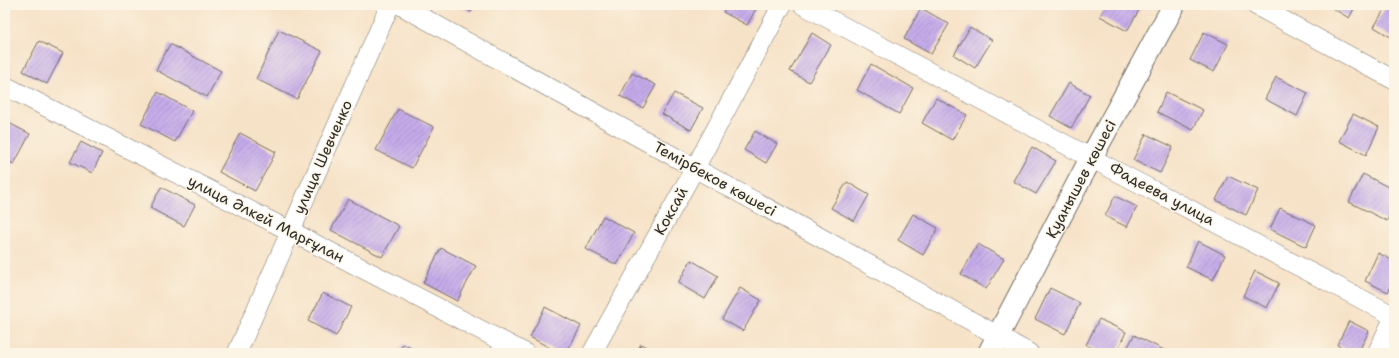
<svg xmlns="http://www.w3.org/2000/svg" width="1399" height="358" font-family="'Shantell Sans',sans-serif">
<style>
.building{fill:url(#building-hatch)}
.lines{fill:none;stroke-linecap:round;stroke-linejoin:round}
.minor-casing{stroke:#726b62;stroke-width:20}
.tertiary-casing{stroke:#726b62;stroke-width:24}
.minor{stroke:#fff;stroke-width:19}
.tertiary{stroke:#fff;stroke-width:22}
.labels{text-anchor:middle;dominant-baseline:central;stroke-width:3;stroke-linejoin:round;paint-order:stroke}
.street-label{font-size:15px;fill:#2b2b2b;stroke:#fcf5e5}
</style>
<defs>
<pattern id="building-hatch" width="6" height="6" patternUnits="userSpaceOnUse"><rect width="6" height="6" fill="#c5abea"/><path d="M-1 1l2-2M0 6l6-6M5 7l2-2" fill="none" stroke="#a08bbe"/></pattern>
</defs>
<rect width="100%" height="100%" fill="#fcf5e5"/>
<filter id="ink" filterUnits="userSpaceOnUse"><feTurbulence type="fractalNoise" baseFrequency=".025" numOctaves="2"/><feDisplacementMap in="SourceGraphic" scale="8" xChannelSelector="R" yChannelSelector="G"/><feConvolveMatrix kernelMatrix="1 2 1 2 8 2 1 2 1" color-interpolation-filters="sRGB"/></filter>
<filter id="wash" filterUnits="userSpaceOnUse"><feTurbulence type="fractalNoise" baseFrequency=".012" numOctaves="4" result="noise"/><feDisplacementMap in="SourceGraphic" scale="16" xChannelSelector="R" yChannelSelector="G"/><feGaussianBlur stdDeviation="0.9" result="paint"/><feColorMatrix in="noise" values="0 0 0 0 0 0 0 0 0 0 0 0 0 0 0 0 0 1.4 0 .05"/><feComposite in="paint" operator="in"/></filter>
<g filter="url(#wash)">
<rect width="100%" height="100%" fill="#f6e2c7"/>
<g id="blocks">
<path class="building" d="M458 5H475L471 12Z
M727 5H754L757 7 747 25 723 12Z
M1107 5H1142L1127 31 1100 16Z
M1327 5H1356L1349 18Z
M1387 5H1394V39L1374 27Z
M921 8 949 24 931 54 904 39Z
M970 27 992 40 975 68 954 55Z
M279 30 322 51 297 99 256 79Z
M1204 32 1228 44 1214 72 1190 60Z
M812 33 831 45 809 82 790 71Z
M39 41 63 53 47 84 23 71Z
M170 44 221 71 207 97 156 70Z
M871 64 913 88 899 114 857 90Z
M632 73 656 85 643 108 620 96Z
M1276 77 1308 93 1297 116 1265 99Z
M1069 83 1090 95 1071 128 1050 116Z
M158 92 192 111 175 142 141 124Z
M1166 92 1203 110 1193 130 1157 112Z
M674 93 703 108 691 130 662 114Z
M936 98 967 115 952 140 922 123Z
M398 109 434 127 412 168 376 150Z
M1353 114 1379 127 1366 155 1339 141Z
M5 121 30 134 14 164 5 160Z
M755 131 777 144 766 163 744 150Z
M240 133 276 152 255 191 219 172Z
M1146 134 1173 147 1160 173 1133 160Z
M81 142 102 153 92 173 70 162Z
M1032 147 1056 161 1036 194 1013 181Z
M1363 174 1394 190V206L1387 221 1349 202Z
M1228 176 1258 190 1246 215 1216 200Z
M847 182 869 195 854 221 831 208Z
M161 187 195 205 184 226 150 208Z
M1115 196 1137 207 1127 227 1105 216Z
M348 199 399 226 382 257 331 230Z
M1280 208 1316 225 1306 247 1270 229Z
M913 214 938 228 923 255 898 240Z
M603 216 634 233 617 265 586 249Z
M1198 241 1225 255 1213 280 1186 267Z
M978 244 1004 259 986 289 961 274Z
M441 248 476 266 457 301 423 283Z
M1378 253 1394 261V281L1388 292 1365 281Z
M691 260 718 276 705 299 678 283Z
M1255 271 1279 283 1267 308 1243 296Z
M740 288 761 300 743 331 722 319Z
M1050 288 1080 303 1065 334 1035 319Z
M323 293 351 307 336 336 308 321Z
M545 307 581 326 566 353H559L530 337Z
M1099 319 1126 332 1116 353H1103L1086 345Z
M1349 321 1369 331 1358 353H1354L1337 345Z
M1134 335 1166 351 1165 353H1125Z
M403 344 420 353H398Z
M641 344 656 353H636Z"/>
</g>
</g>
<g filter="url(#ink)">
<use href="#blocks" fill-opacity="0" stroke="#726b62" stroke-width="1"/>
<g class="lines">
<g class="minor-casing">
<path id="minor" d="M400 5 1029 353
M803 5 1091 158 1394 316
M1255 5 1394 80
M5 86 290 231 525 353
M237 353 390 5
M592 353 695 168 782 5
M1377 353 1394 317"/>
</g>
<g class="tertiary-casing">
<path id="tertiary" d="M989 353 1091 158 1174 5"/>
</g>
<use href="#minor" class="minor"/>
<use href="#tertiary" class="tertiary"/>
</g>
</g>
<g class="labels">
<g class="street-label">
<text transform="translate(323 157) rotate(-66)">улица Шевченко</text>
<text transform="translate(715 179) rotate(29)">Темірбеков көшесі</text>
<text transform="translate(1081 179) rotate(-62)">Қуанышев көшесі</text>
<text transform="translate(1162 194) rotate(28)">Фадеева улица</text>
<text transform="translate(671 211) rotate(-61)">Коксай</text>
<text transform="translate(266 219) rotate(27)">улица Әлкей Марғұлан</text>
</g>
</g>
<rect width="1399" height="358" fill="none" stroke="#fcf5e5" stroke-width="20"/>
</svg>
